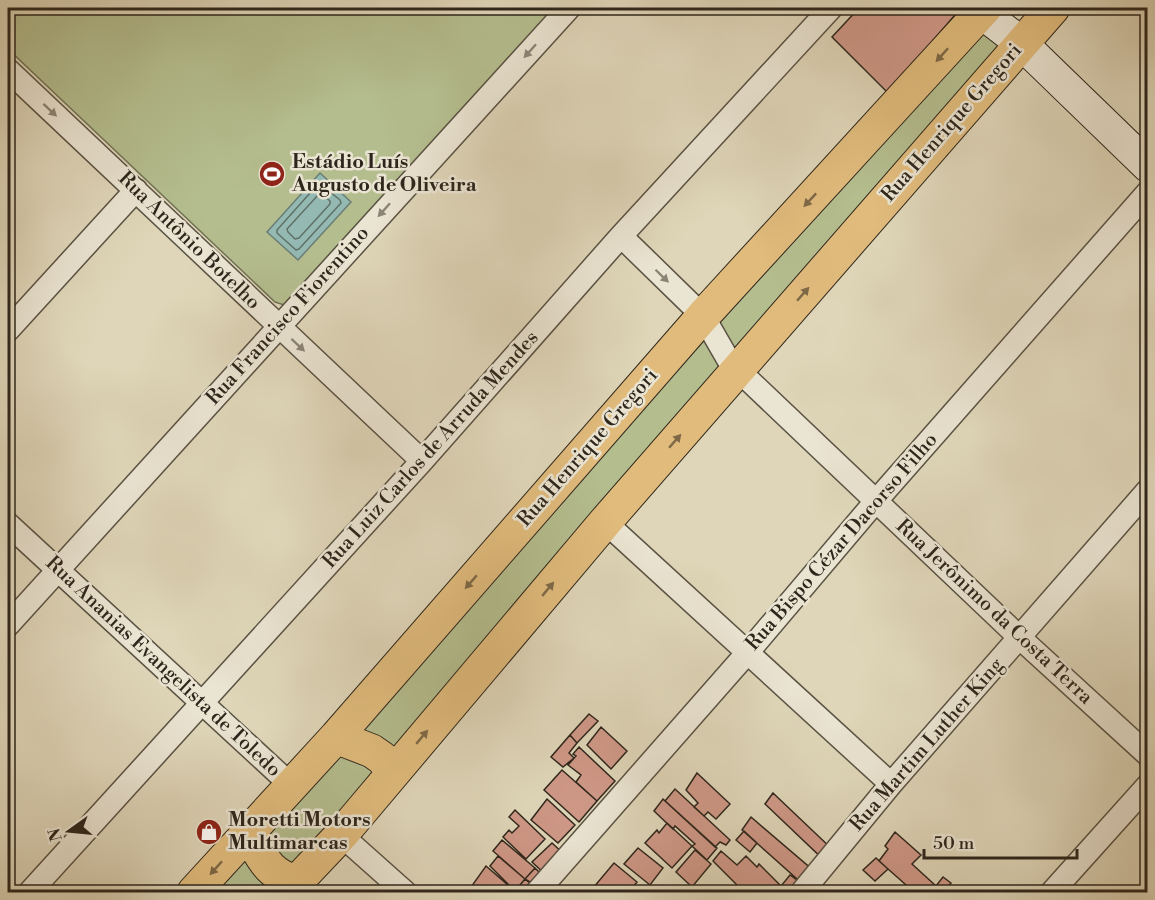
<svg xmlns="http://www.w3.org/2000/svg" width="1155" height="900" font-family="'Libre Bodoni',serif">
<style>
.green{fill:#b4bd8e;stroke:#717255;stroke-width:1.5}
.water{fill:#93b9b2;stroke:#6b7e76;stroke-width:1.5}
.lines{fill:none;stroke-linecap:round;stroke-linejoin:round}
.shore{stroke:#607067;stroke-width:1.5}
.building{fill:#cf9887;stroke:#2e261c;stroke-width:1.5}
.street-casing{stroke:#5a5243;stroke-width:25}
.secondary-casing{stroke:#2e261c;stroke-width:34}
.primary-casing{stroke:#2e261c;stroke-width:35}
.street{stroke:#eae4d2;stroke-width:22}
.secondary{stroke:#eae4d2;stroke-width:32}
.primary{stroke:#e0bb7c;stroke-width:33}
.oneway{fill:#8c8577}
.oneway2{fill:#7e6947}
.labels{text-anchor:middle;dominant-baseline:central;stroke-width:5;stroke-linejoin:round;paint-order:stroke}
.street-label{font-size:20px;fill:#2e261c;stroke:#eae4d2}
.poi-label{font-size:20px;font-weight:bold;fill:#2e261c;stroke:#eae4d2;text-anchor:start}
</style>
<rect width="100%" height="100%" fill="#dfd6b9"/>
<filter id="stains"><feTurbulence type="fractalNoise" baseFrequency=".00333" numOctaves="4"/><feColorMatrix values="0 0 0 0 .2 0 0 0 0 .09 0 0 0 0 .02 0 0 0 .5 -.17"/></filter>
<radialGradient id="worn" r=".72"><stop offset=".6" stop-color="#630" stop-opacity="0"/><stop offset="1" stop-color="#630" stop-opacity=".3"/></radialGradient>
<path class="green" d="M17 8H554L284 305 275 302 8 49V18Z
M983 30 1020 63 347 805 271 892H208Z"/>
<path class="water" d="M320 173 351 202 298 260 267 232Z"/>
<g class="lines">
<path class="shore" d="M319 183 340 200 341 203 299 249 296 250 277 233V230Z
M319 194H322L330 201V204L299 238 295 239 288 232 287 229Z"/>
</g>
<path class="building" d="M859 8H947L955 15 888 93 832 37Z
M589 714 598 721 577 743 570 735Z
M601 727 627 751 611 769 587 745Z
M570 735 577 743 569 753 574 758 563 767 551 757Z
M579 747 615 781 597 801 576 782 581 775 568 765 576 756 573 754Z
M562 770 597 801 579 822 544 790Z
M697 773 730 804 716 819 708 812 704 816 694 807 698 803 686 790Z
M675 789 730 840 726 845 720 842 715 847 665 801Z
M773 793 833 850 825 861 765 804Z
M547 799 575 825 558 843 531 820Z
M663 799 717 848 707 860 692 846 695 844 675 826 673 829 654 811Z
M515 810 545 839 526 859 503 837 509 830 512 833 519 826 509 817Z
M751 817 814 871 805 886 742 830Z
M667 823 692 846 672 868 645 843 657 830 659 833Z
M744 831 757 843 750 852 736 840Z
M895 832 921 855 912 864 936 886 943 877 951 883 943 892H914L879 861 888 849 885 846Z
M502 840 535 868 525 879 493 851Z
M552 843 565 855 547 876 532 862Z
M638 848 663 868 650 885 624 864Z
M695 850 711 864 692 887 676 872Z
M721 851 737 865 746 856 757 867 759 864 787 892H744L713 861Z
M498 856 525 879 515 891 490 866Z
M876 858 888 869 875 881 863 870Z
M614 863 637 882 629 892H600L593 888Z
M486 866 515 891 517 892H477L471 887Z
M535 868 546 879 538 887 525 879Z
M790 875 805 886 798 892H789L781 886Z
M525 879 537 889 533 892H517L515 891Z"/>
<g class="lines">
<g class="street-casing">
<path id="street" d="M8 70 422 461
M621 236 703 316 729 361 737 369 1019 637 1148 755
M8 330 136 190
M605 522 891 784
M8 524 291 785
M8 625 569 8
M341 835 405 892
M30 892 422 461 621 236 831 8
M537 892 748 652 876 501 1148 192
M802 892 891 784 1148 490
M1052 892 1148 785"/>
</g>
<g class="secondary-casing">
<path id="secondary" d="M976 8 1021 43 1148 166"/>
</g>
<g class="primary-casing">
<path id="primary" d="M336 737 372 751 382 758 393 771
M248 833C261 855 269 877 297 881
M194 892 336 737 703 316 985 8
M287 892 341 835 605 522 1053 8"/>
</g>
<use href="#street" class="street"/>
<use href="#secondary" class="secondary"/>
<use href="#primary" class="primary"/>
</g>
<defs><path id="oneway-solid" d="M-6-.8H1V-3.2L6.5 0L1 3.2V.8H-6Z" transform="scale(1.5)"/></defs>
<g class="oneway">
<use href="#oneway-solid" transform="translate(530 51) rotate(132)"/>
<use href="#oneway-solid" transform="translate(50 110) rotate(43)"/>
<use href="#oneway-solid" transform="translate(384 210) rotate(132)"/>
<use href="#oneway-solid" transform="translate(662 276) rotate(44)"/>
<use href="#oneway-solid" transform="translate(298 345) rotate(43)"/>
</g>
<g class="oneway2">
<use href="#oneway-solid" transform="translate(942 55) rotate(132)"/>
<use href="#oneway-solid" transform="translate(810 200) rotate(133)"/>
<use href="#oneway-solid" transform="translate(803 294) rotate(-49)"/>
<use href="#oneway-solid" transform="translate(675 441) rotate(-49)"/>
<use href="#oneway-solid" transform="translate(471 582) rotate(131)"/>
<use href="#oneway-solid" transform="translate(548 589) rotate(-50)"/>
<use href="#oneway-solid" transform="translate(422 737) rotate(-50)"/>
<use href="#oneway-solid" transform="translate(216 868) rotate(132)"/>
</g>
<defs>
<g id="stadium-disc" transform="scale(1.35)"><circle r="9.5" fill="#8f2418" stroke="#eae4d2"/><path d="M0-5a6.5 5 0 1 0 0 10a6.5 5 0 1 0 0-10ZM-3.5-1.8h7v3.6h-7Z" fill="#fff"/></g>
<g id="shop-disc" transform="scale(1.35)"><circle r="9.5" fill="#8f2418" stroke="#eae4d2"/><path d="M-5-2.5h2.3a2.7 3.5 0 0 1 5.4 0H5L5.5 6h-11ZM-1.5-2.5h3a1.5 2.3 0 0 0-3 0Z" fill="#fff"/></g>
</defs>
<g fill-rule="evenodd">
<use href="#stadium-disc" x="272" y="174"/>
<use href="#shop-disc" x="209" y="832"/>
</g>
<g class="labels">
<g class="street-label">
<text transform="translate(952 123) rotate(-49)">Rua Henrique Gregori</text>
<text transform="translate(189 241) rotate(44)">Rua Antônio Botelho</text>
<text transform="translate(288 316) rotate(-48)">Rua Francisco Fiorentino</text>
<text transform="translate(588 448) rotate(-49)">Rua Henrique Gregori</text>
<text transform="translate(431 450) rotate(-48)">Rua Luiz Carlos de Arruda Mendes</text>
<text transform="translate(842 542) rotate(-49)">Rua Bispo Cézar Dacorso Filho</text>
<text transform="translate(994 612) rotate(43)">Rua Jerônimo da Costa Terra</text>
<text transform="translate(163 667) rotate(43)">Rua Ananias Evangelista de Toledo</text>
<text transform="translate(927 745) rotate(-49)">Rua Martim Luther King</text>
</g>
<g class="poi-label">
<text x="292" y="162">Estádio Luís<tspan x="292" dy="23">Augusto de Oliveira</tspan></text>
<text x="228" y="820">Moretti Motors<tspan x="228" dy="23">Multimarcas</tspan></text>
</g>
</g>
<rect width="1155" height="900" fill="none" stroke="#dfd6b9" stroke-width="30"/>
<rect x="9" y="9" width="1137" height="882" fill="none" stroke="#2e261c" stroke-width="3"/>
<rect x="15" y="15" width="1125" height="870" fill="none" stroke="#2e261c" stroke-width="1.5"/>
<g transform="translate(69 831) rotate(255)" stroke="#eae4d2" stroke-width="4.5" paint-order="stroke">
<path d="M0-4.5L10 22L0 15L-10 22Z" fill="#2e261c"/>
<text y="-9" font-size="16" font-weight="bold" text-anchor="middle" fill="#2e261c">N</text>
</g>
<path d="M924 849v9h153v-9" fill="none" stroke="#2e261c" stroke-width="3"/>
<text x="933" y="849" font-size="18" fill="#2e261c" stroke="#eae4d2" stroke-width="4.5" paint-order="stroke">50 m</text>
<rect width="100%" height="100%" filter="url(#stains)"/>
<rect width="100%" height="100%" fill="url(#worn)"/>
</svg>
